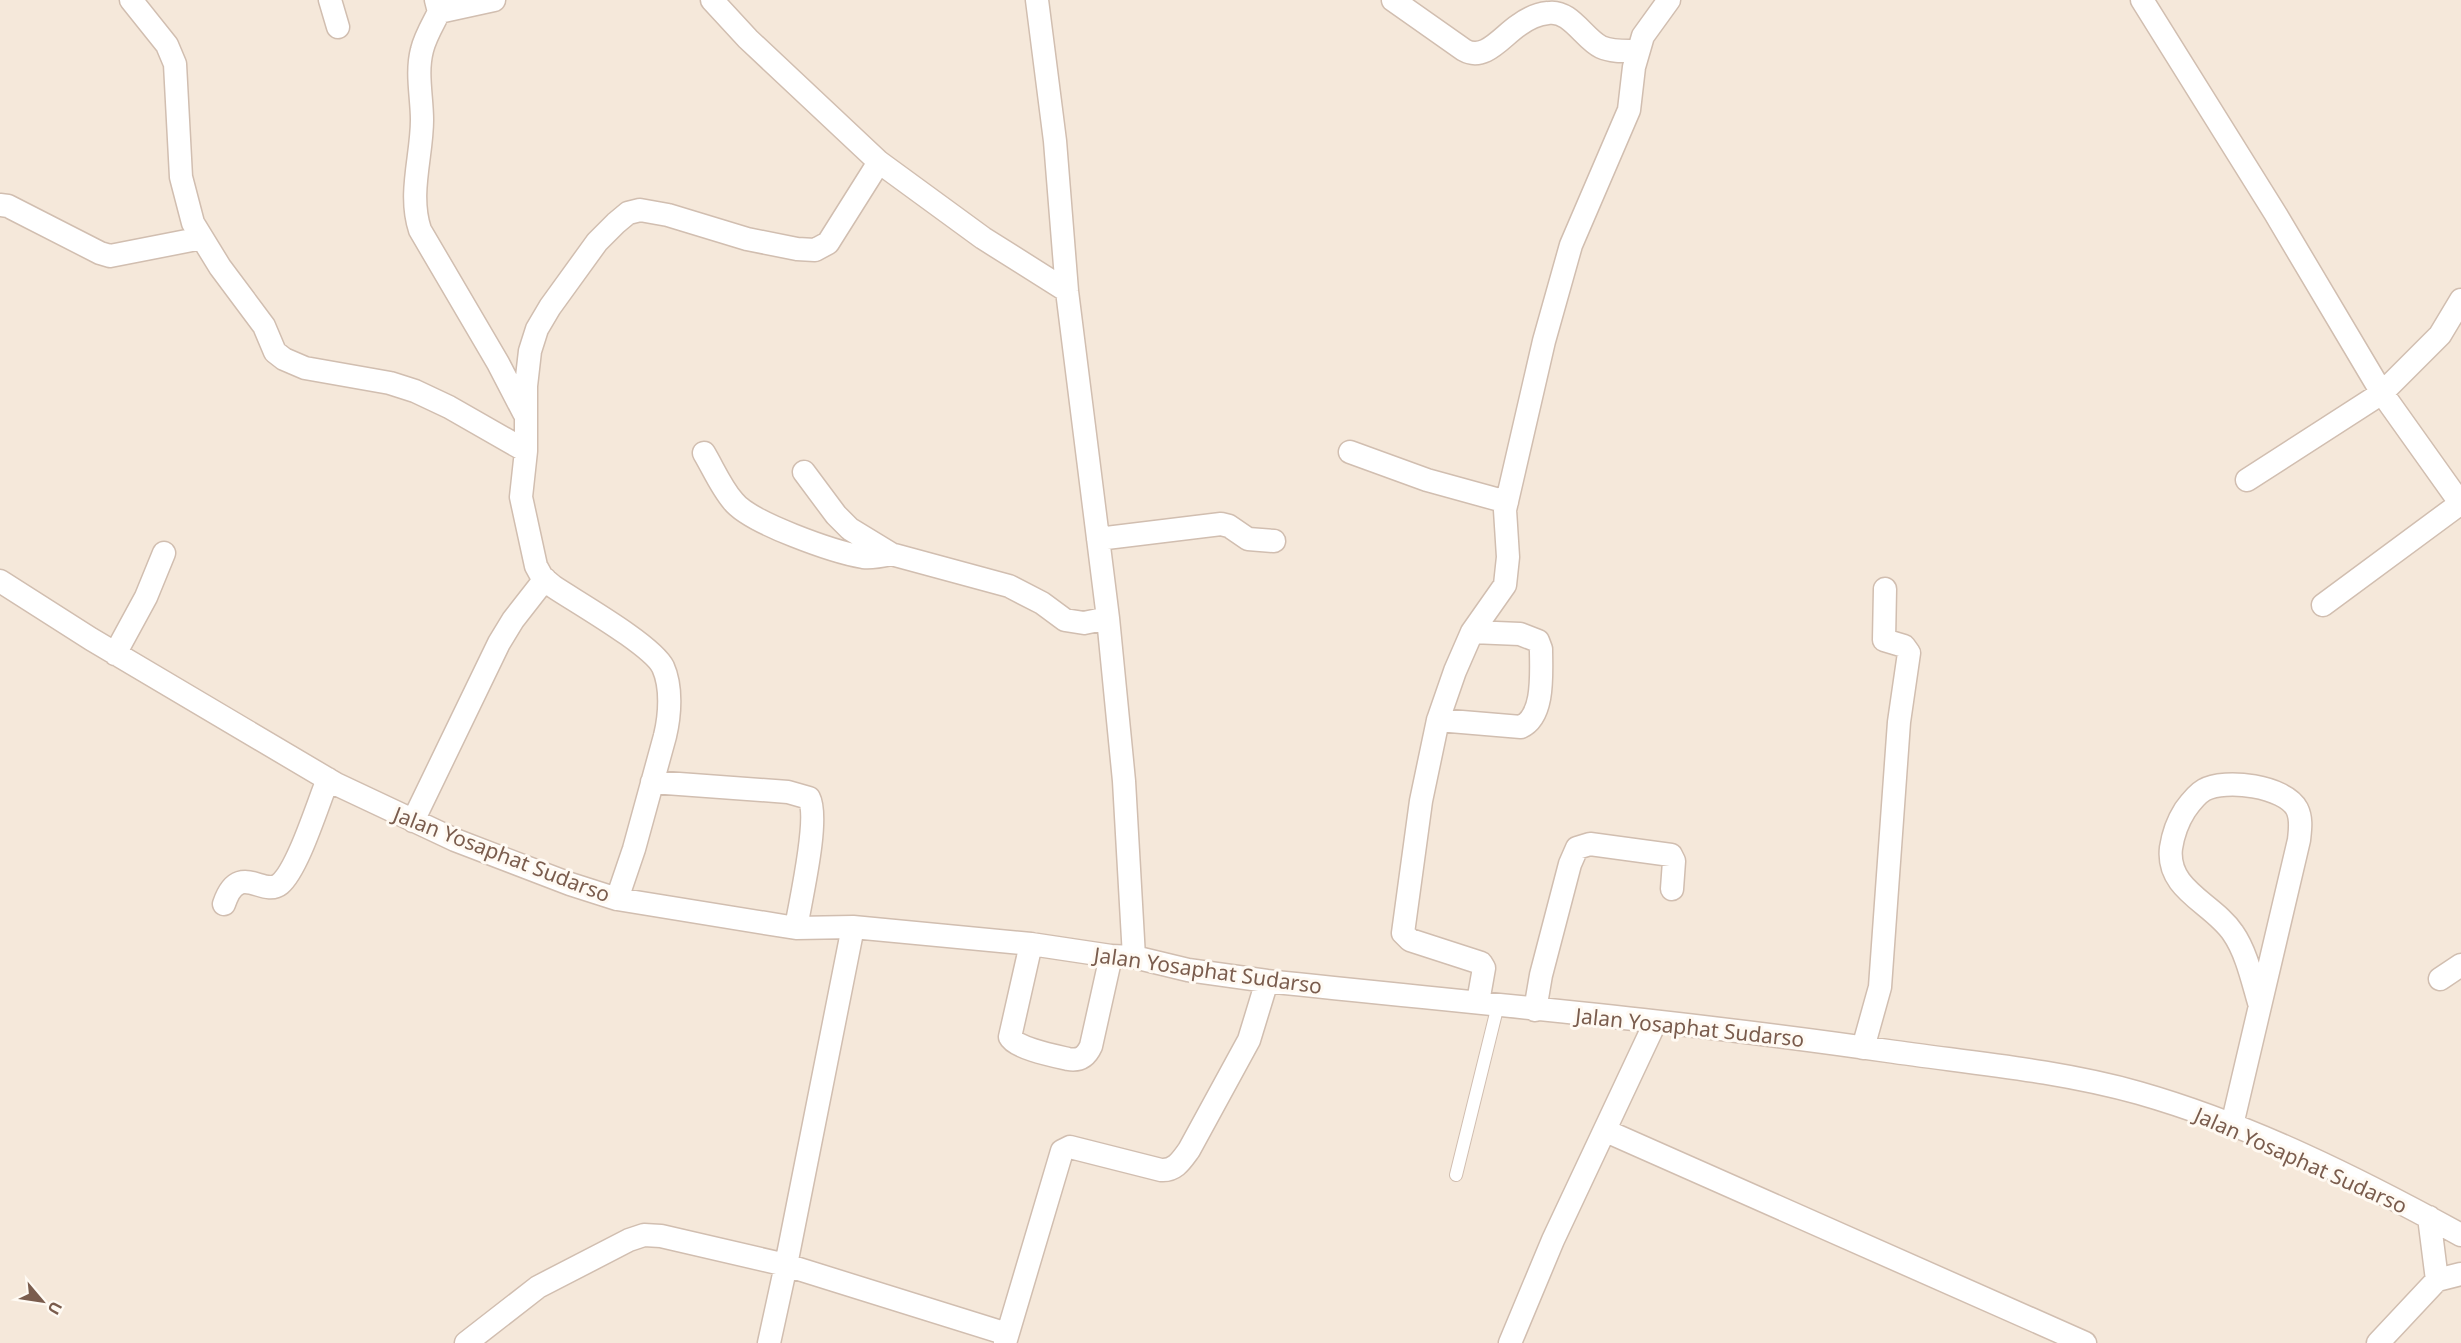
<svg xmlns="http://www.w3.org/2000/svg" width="2461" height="1343" font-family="'Noto Sans',sans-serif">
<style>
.residential{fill:#f5e8da}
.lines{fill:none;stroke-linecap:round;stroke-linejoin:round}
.lane-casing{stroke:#d1beb0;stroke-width:14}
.street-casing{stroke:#d1beb0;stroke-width:25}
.lane{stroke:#fff;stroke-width:12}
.street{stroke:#fff;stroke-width:22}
.labels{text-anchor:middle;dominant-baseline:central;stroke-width:6;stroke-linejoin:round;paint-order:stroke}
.street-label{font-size:21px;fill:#7a5c4d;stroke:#fffaf3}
</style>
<rect width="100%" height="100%" fill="#fdf6ec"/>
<path class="residential" d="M0 0H2461V1343H0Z"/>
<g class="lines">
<g class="lane-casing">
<path id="lane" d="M1456 1175 1498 1005"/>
</g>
<g class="street-casing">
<path id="street" d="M131 0 167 45 175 64 181 177 193 223 220 267 264 326 275 352 284 359 305 368 390 383 415 391 449 407 526 451
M330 0 338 27
M436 0 439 12 494 0
M712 0 748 39 879 162 983 238 1067 291
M1037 0 1055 141 1067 291 1108 618 1124 781 1134 957
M1393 0 1464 50C1485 62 1502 36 1519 25 1527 19 1538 14 1548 13 1570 9 1584 39 1601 47 1612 52 1626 51 1638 51
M2142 0 2275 213 2382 393 2461 504
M439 12C433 24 425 37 422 50 416 73 422 97 422 120 422 156 408 194 420 230L498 363 524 413
M0 205 8 206 100 253 110 256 202 238
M1350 452 1427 480 1507 502
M704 453C713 468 721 487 733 501 750 523 834 552 863 557 872 558 882 556 891 554
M804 472 836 515 850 529 891 554 1009 586 1042 603 1065 620 1084 623 1108 618
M2247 480 2382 393 2440 335 2461 300
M1098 539 1221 524 1229 526 1248 539 1274 541
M0 581 91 639 336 784 455 840 570 884 617 899 796 928 853 927 1031 944 1111 956 1134 957 1188 970 1267 981C1474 1003 1682 1021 1888 1051 1971 1063 2057 1070 2139 1093 2251 1125 2359 1179 2461 1235
M2323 605 2461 503
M115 654 146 597 164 553
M1438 720 1521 727C1545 716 1541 672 1541 649L1538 641 1520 634 1472 632
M652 782 788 792 809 798C820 819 800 902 796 928
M413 821 499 643 513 620 545 579
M617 899 634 849 665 736C670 715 672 687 663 667 652 645 578 603 554 587L542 577 536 566 521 497 526 451V386L530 351 537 329 550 307 597 242 616 223 628 213 640 210 668 215 747 239 797 249 815 250 828 243 879 162
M224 904C239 860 263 898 280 884 298 869 318 803 328 779
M1031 944 1010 1037C1015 1048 1055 1056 1068 1059 1080 1061 1086 1057 1091 1046L1111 956
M2440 979 2461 965
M1478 1002 1484 968 1481 963 1410 940 1403 933 1421 801 1438 720 1455 671 1472 632 1505 585 1508 557 1505 510 1544 341 1571 245 1629 110 1634 67 1643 36 1669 0
M1535 1010 1541 975 1570 864 1577 848 1590 844 1671 855 1674 861 1672 889
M1863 1048 1880 987 1899 722 1909 653 1904 646 1884 640 1885 589
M2232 1125 2299 840C2300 830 2302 819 2297 809 2285 786 2225 778 2204 790 2197 794 2190 803 2185 810 2178 821 2173 835 2171 848 2166 890 2213 903 2233 933 2247 953 2253 983 2260 1006
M1606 1131 2085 1343
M2429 1217 2437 1280
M466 1343 538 1287 629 1240 644 1235 661 1236 786 1265 1007 1334
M769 1343 786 1265 853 927
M1005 1343 1062 1151 1070 1147 1161 1170C1175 1171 1181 1161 1189 1150L1249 1040 1267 981
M1510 1343 1553 1240 1655 1023
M2378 1343 2437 1280 2461 1274"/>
</g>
<use href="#lane" class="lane"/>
<use href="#street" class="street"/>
</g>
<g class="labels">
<g class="street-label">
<text transform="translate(502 854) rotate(21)">Jalan Yosaphat Sudarso</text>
<text transform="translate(1208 970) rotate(8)">Jalan Yosaphat Sudarso</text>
<text transform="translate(1690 1027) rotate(6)">Jalan Yosaphat Sudarso</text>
<text transform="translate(2301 1160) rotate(24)">Jalan Yosaphat Sudarso</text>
</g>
</g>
<g transform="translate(42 1301) rotate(119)" stroke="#fffaf3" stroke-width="4.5" paint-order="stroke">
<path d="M0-4.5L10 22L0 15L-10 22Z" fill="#7a5c4d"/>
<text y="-9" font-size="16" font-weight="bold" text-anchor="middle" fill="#7a5c4d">U</text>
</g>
</svg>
